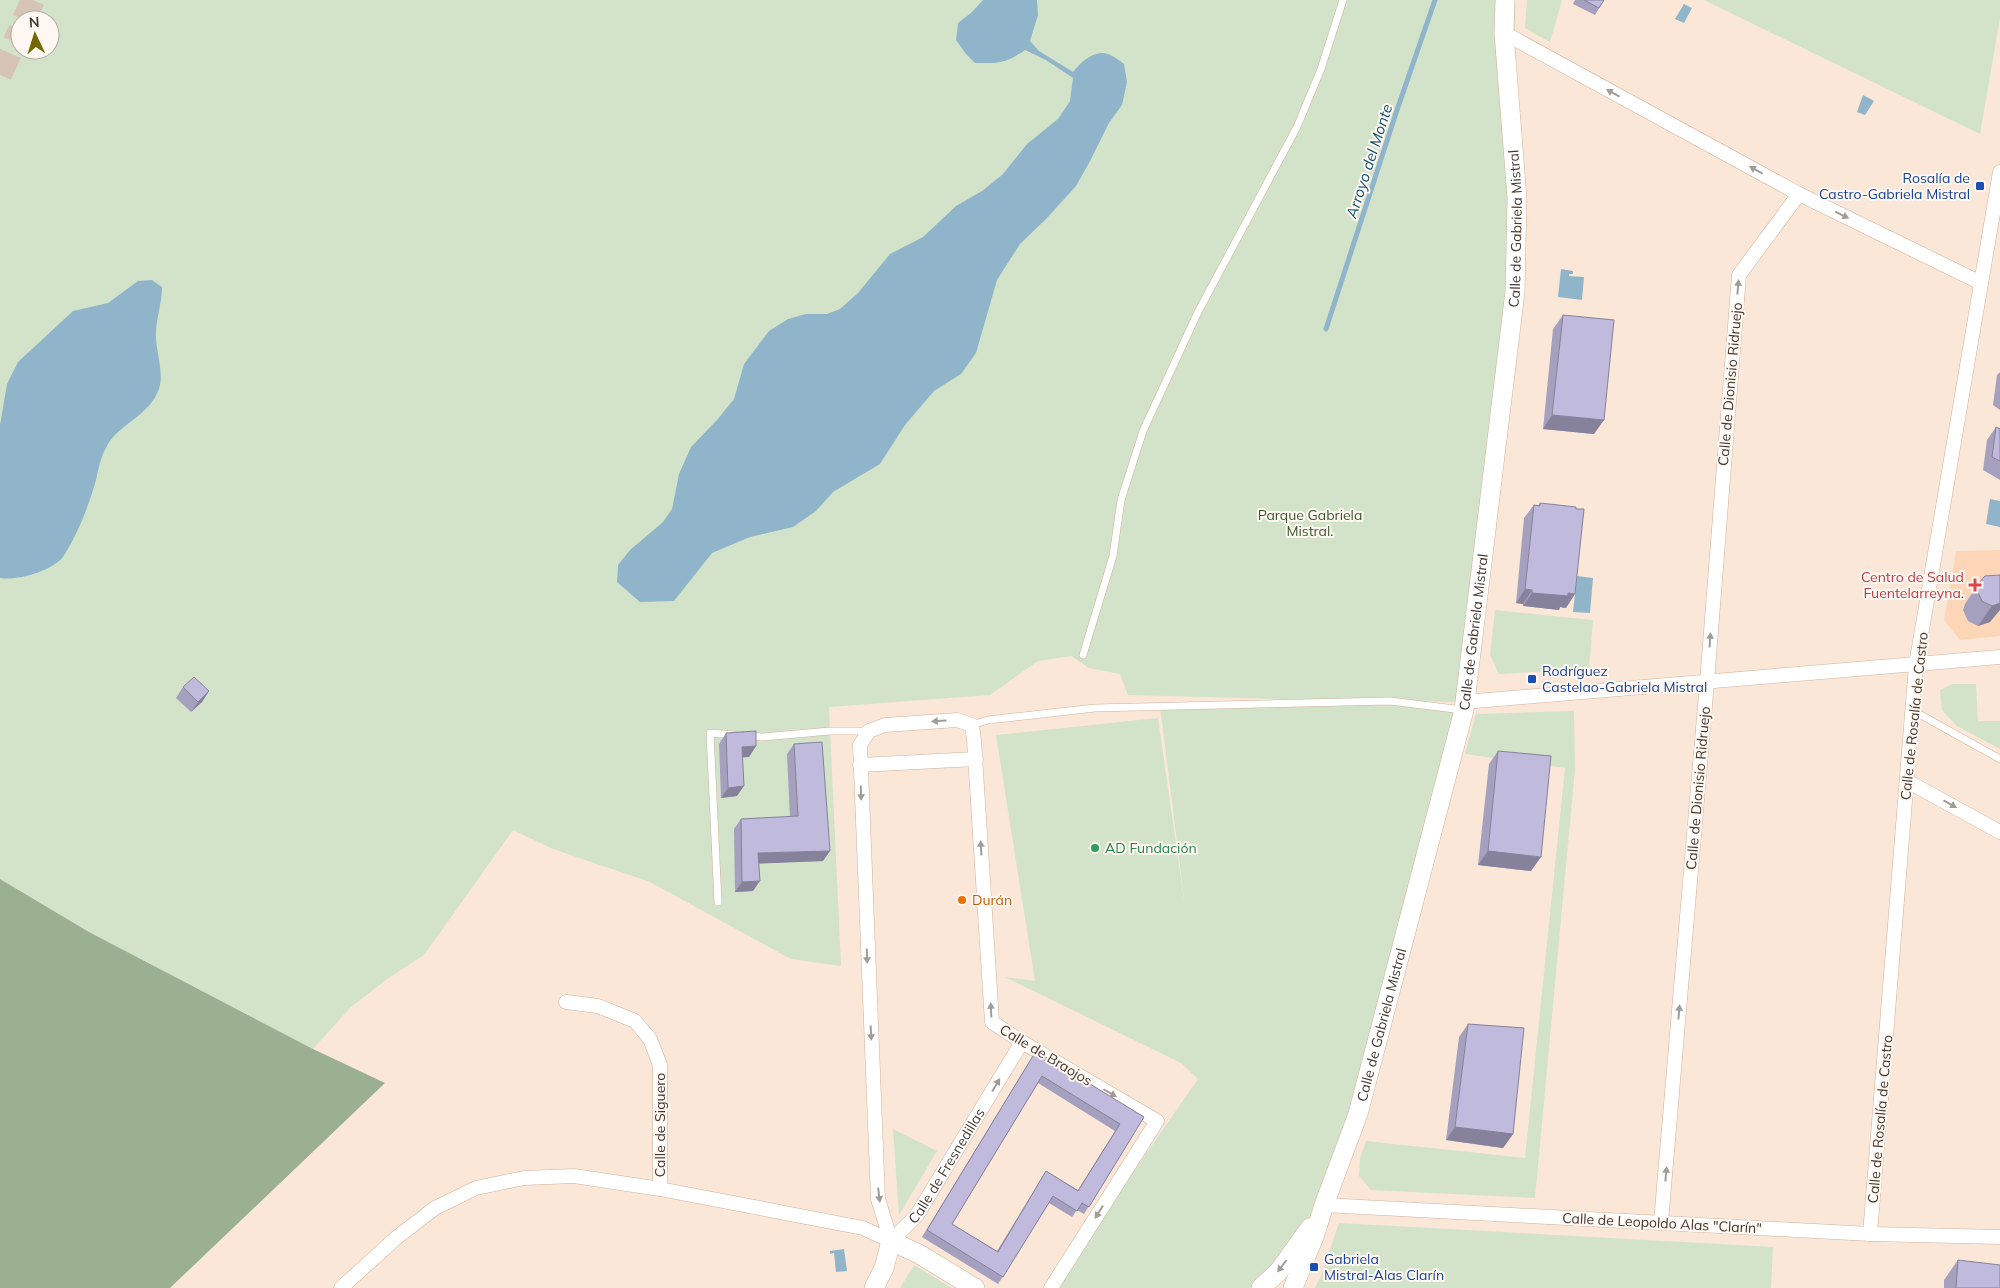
<svg xmlns="http://www.w3.org/2000/svg" width="2000" height="1288" font-family="Mulish,sans-serif">
<style>
.built{fill:#fcd6b7}
.green{fill:#d2e3ca;fill-rule:evenodd}
.forest{fill:#9bb091}
.water{fill:#90b5ca}
.lines{fill:none;stroke-linecap:round;stroke-linejoin:round}
.stream{stroke:#90b5ca;stroke-width:5}
.highway-tunnel{stroke:#d6c4b6;stroke-width:24;stroke-dasharray:24 12;stroke-linecap:butt}
.lane-casing{stroke:#d0b199;stroke-width:8}
.street-casing{stroke:#d0b199;stroke-width:15}
.secondary-casing{stroke:#d0b199;stroke-width:20}
.lane{stroke:#fff;stroke-width:7}
.street{stroke:#fff;stroke-width:14}
.secondary{stroke:#fff;stroke-width:19}
.wall{fill:#a5a0be;fill-rule:evenodd}
.shaded-wall{fill:#86829b}
.building{fill:#c0badd;stroke:#86829b;fill-rule:evenodd}
.oneway{fill:#a29c97}
.transit-dot{fill:#1a4fb4;stroke:#fef7f2;stroke-width:2}
.health-dot{fill:#e0444e;stroke:#fef7f2;stroke-width:2}
.leisure-dot{fill:#2e9e5b;stroke:#fef7f2;stroke-width:2}
.food-dot{fill:#e8710a;stroke:#fef7f2;stroke-width:2}
.labels{text-anchor:middle;dominant-baseline:central;stroke-width:4;stroke-linejoin:round;paint-order:stroke}
.transit-label{font-size:14px;fill:#164399;stroke:#fef7f2;text-anchor:start}
.street-label{font-size:14px;fill:#45392f;stroke:#fef7f2}
.park-label{font-size:14px;fill:#39582a;stroke:#fef7f2}
.health-label{font-size:14px;fill:#be3a42;stroke:#fef7f2;text-anchor:end}
.leisure-label{font-size:14px;fill:#27864d;stroke:#fef7f2;text-anchor:start}
.food-label{font-size:14px;fill:#c56008;stroke:#fef7f2;text-anchor:start}
.water-label{font-size:15px;font-style:italic;fill:#0b516e;stroke:#fef7f2}
</style>
<rect width="100%" height="100%" fill="#fae7d8"/>
<path class="built" d="M2000 550V636L1960 640 1944 620 1956 551Z"/>
<path class="green" d="M0 0H1515L1517 198 1464 702 1399 701 1464 710 1324 1205 1260 1282 1250 1288H1053L1198 1079 1181 1063 1005 977 1035 981 996 735 1158 718 1185 907 1160 706 1363 701 1128 695 1120 674 1089 668 1071 656 1038 661 990 695 829 707 841 966 791 959 650 882 553 849 513 830 424 955 387 979 350 1008 313 1049 89 932 0 879ZM20 20H50V50H20Z
M1527 0H1562L1550 42 1525 28Z
M1704 0H2000V18L1980 134Z
M1495 610 1593 620 1589 669 1499 674 1490 655Z
M1952 684H1976L1978 721H2000V749L1957 726 1942 710 1940 690Z
M1574 711 1575 769 1535 1198 1371 1190 1359 1176 1360 1158 1366 1141 1525 1158 1565 768 1465 754 1476 714Z
M893 1129 937 1151 899 1215Z
M1339 1223 1773 1247 1771 1288H1315L1321 1276Z
M914 1265 952 1288H900Z"/>
<path class="forest" d="M0 879 89 932 313 1049 385 1083 170 1288H0Z"/>
<path class="water" d="M983 0H1037L1038 15 1030 41 1039 51 1073 72C1081 62 1096 48 1110 55 1115 57 1120 61 1124 64L1127 82 1122 105 1109 123 1089 163 1076 186 1047 218 1020 244 997 280 976 353 961 374 934 391 905 425 880 464 833 492 816 511 793 527 750 537 712 553 674 601 640 602 617 582 618 565 630 550 663 522 672 509 679 474 691 447 717 420 734 399 744 364 769 331 788 319 806 314H827L840 309 858 293 890 254 923 237 956 206 982 191 1002 175 1027 144 1058 119 1070 101 1073 78 1046 60 1025 50C1005 64 999 63 975 63L966 54 956 40 958 23 971 13Z
M1684 4 1692 8 1684 23 1675 19Z
M1863 95 1874 101 1865 115 1857 112Z
M1561 269 1573 271V274H1569V276L1584 277 1582 300 1558 297Z
M152 280 162 287C162 305 155 321 156 339 157 354 164 374 159 389 149 416 122 422 108 444 101 456 99 466 96 480 89 505 78 534 63 557 52 571 17 581 0 578V425L7 384 18 362 73 311 108 303 138 281Z
M1990 499 2000 501V527L1986 524Z
M1577 576 1593 578 1590 613 1573 612Z
M844 1249 847 1271 836 1272 834 1253 830 1254V1251Z"/>
<g class="lines">
<path class="stream" d="M1326 329 1397 110 1435 0"/>
<path class="highway-tunnel" d="M24 20 33 0
M0 75 20 30"/>
<g class="lane-casing">
<path id="lane" d="M1083 655 1113 556 1121 500 1143 431 1198 312 1297 127 1321 69 1343 0
M1912 710 2000 759
M972 725 988 720 1095 708 1390 701 1463 710
M747 736 763 737 830 731H869
M718 902 710 733 734 735"/>
</g>
<g class="street-casing">
<g id="street">
<path d="M1504 33 1799 194 1981 283"/>
<path d="M1464 702 2000 657"/>
<path d="M860 765 976 759"/>
<path d="M1907 781 2000 832"/>
<path d="M566 1002 598 1006 635 1021 650 1039 660 1065V1189"/>
<path d="M1324 1205 1870 1234 2000 1237"/>
<path d="M1661 1222 1707 682 1739 275 1799 194"/>
<path d="M1870 1234 1916 665 2000 172"/>
<path d="M891 1241 878 1199 860 745 869 731 885 725 957 720 972 725 974 740 992 1022 1022 1042 1157 1121 1051 1288"/>
<path id="s1" d="M891 1241 917 1215 1022 1042"/>
<path d="M341 1288 396 1238 435 1208 476 1188 524 1178 574 1176 660 1189 863 1228 891 1241"/>
</g>
</g>
<g class="secondary-casing">
<g id="secondary">
<path d="M874 1288 884 1268 891 1241 919 1254 975 1288"/>
<path d="M1261 1288 1279 1271 1310 1228"/>
<path id="s2" d="M1293 1288 1314 1237 1324 1205 1358 1114 1464 710 1515 292 1517 198 1504 33 1505 0"/>
</g>
</g>
<use href="#lane" class="lane"/>
<use href="#street" class="street"/>
<use href="#secondary" class="secondary"/>
</g>
<path class="wall" d="M1575 0H1604L1595 15 1573 4Z
M1563 315 1594 434 1543 429 1553 329Z
M2000 372V410L1993 405 1997 375Z
M1996 427 2000 429V480L1983 470 1987 440Z
M1540 503 1566 608 1560 607 1559 610 1523 606V604L1516 603 1524 518 1534 505H1539Z
M2000 575 1990 622 1978 626 1968 621 1963 610 1965 604 1978 584Z
M183 687 209 691 202 702 191 712 176 698Z
M726 733 756 746 749 757H743L737 796 721 798 719 744Z
M794 744 823 861 759 863 753 891 735 892 734 829 741 819 790 817 787 754Z
M1498 751 1531 871 1478 865 1489 764Z
M1468 1024 1513 1134 1503 1148 1446 1140 1459 1037Z
M1036 1051 1144 1117 1084 1214 1077 1210 1072 1217 1049 1203 998 1284 922 1237ZM1038 1083 1115 1131 1078 1190 1046 1171 997 1251 952 1224Z
M1958 1260 2000 1288H1944V1280Z"/>
<path class="shaded-wall" d="M1552 415 1604 420 1594 434 1543 429Z
M1525 589 1532 590 1523 604 1516 603Z
M1532 593H1568L1575 594 1566 608 1560 607 1559 610 1523 606Z
M2000 603V610L1990 622 1978 626 1992 606Z
M209 691 202 702 191 712 198 702Z
M756 746 749 757 735 758 742 747Z
M744 786 737 796 721 798 728 788Z
M830 851 823 861 751 864 758 853Z
M1488 851 1541 857 1531 871 1478 865Z
M760 881 753 891 735 892 742 882Z
M1455 1127 1513 1134 1503 1148 1446 1140Z"/>
<path class="building" d="M1584 0H1604L1599 8Z
M1563 315 1614 320 1604 420 1552 415Z
M1996 427 2000 429V461L1992 457Z
M1540 503 1576 507V509H1584L1575 594 1568 593V596L1532 593V590L1525 589 1534 505 1540 506Z
M2000 575V603L1992 606 1982 601 1977 590 1978 584 1985 576Z
M194 677 209 691 198 702 183 687Z
M756 731V746L742 747 744 786 728 788 726 733Z
M822 742 830 851 758 853 760 881 742 882 741 819 798 816 794 744Z
M1498 751 1551 756 1541 857 1488 851Z
M1468 1024 1524 1028 1513 1134 1455 1127Z
M1036 1051 1144 1117 1089 1207 1082 1203 1077 1211 1053 1196 1003 1277 927 1230ZM1042 1076 1120 1124 1078 1191 1046 1171 998 1252 952 1224Z
M1958 1260 2000 1265V1288H1956Z"/>
<defs><path id="oneway-solid" d="M-6-.8H1V-3.2L6.5 0L1 3.2V.8H-6Z" transform="scale(1.25)"/></defs>
<g class="oneway">
<use href="#oneway-solid" transform="translate(1613 93) rotate(-151)"/>
<use href="#oneway-solid" transform="translate(1756 170) rotate(-151)"/>
<use href="#oneway-solid" transform="translate(1842 215) rotate(26)"/>
<use href="#oneway-solid" transform="translate(1738 287) rotate(-85)"/>
<use href="#oneway-solid" transform="translate(1710 640) rotate(-86)"/>
<use href="#oneway-solid" transform="translate(939 721) rotate(176)"/>
<use href="#oneway-solid" transform="translate(861 793) rotate(88)"/>
<use href="#oneway-solid" transform="translate(1950 804) rotate(29)"/>
<use href="#oneway-solid" transform="translate(981 848) rotate(-93)"/>
<use href="#oneway-solid" transform="translate(867 956) rotate(88)"/>
<use href="#oneway-solid" transform="translate(991 1010) rotate(-93)"/>
<use href="#oneway-solid" transform="translate(1679 1012) rotate(-85)"/>
<use href="#oneway-solid" transform="translate(871 1033) rotate(87)"/>
<use href="#oneway-solid" transform="translate(996 1085) rotate(-59)"/>
<use href="#oneway-solid" transform="translate(1110 1093) rotate(30)"/>
<use href="#oneway-solid" transform="translate(1666 1174) rotate(-85)"/>
<use href="#oneway-solid" transform="translate(879 1195) rotate(83)"/>
<use href="#oneway-solid" transform="translate(1099 1212) rotate(122)"/>
<use href="#oneway-solid" transform="translate(1282 1266) rotate(127)"/>
</g>
<g class="transit-dot">
<rect x="1975" y="181" width="10" height="10" rx="2.5"/>
<rect x="1527" y="674" width="10" height="10" rx="2.5"/>
<rect x="1309" y="1262" width="10" height="10" rx="2.5"/>
</g>
<path class="health-dot" d="M1972.5 577.5h5v5h5v5h-5v5h-5v-5h-5v-5h5z"/>
<circle class="leisure-dot" cx="1095" cy="848" r="5"/>
<circle class="food-dot" cx="962" cy="900" r="5"/>
<g class="labels">
<g class="transit-label">
<text x="1970" y="178" text-anchor="end">Rosalía de<tspan x="1970" dy="16">Castro-Gabriela Mistral</tspan></text>
<text x="1542" y="671">Rodríguez<tspan x="1542" dy="16">Castelao-Gabriela Mistral</tspan></text>
<text x="1324" y="1259">Gabriela<tspan x="1324" dy="16">Mistral-Alas Clarín</tspan></text>
</g>
<g class="street-label">
<text stroke="none"><textPath href="#s2" startOffset="1088">Calle de Gabriela Mistral</textPath></text>
<text transform="translate(1730 384) rotate(-85)">Calle de Dionisio Ridruejo</text>
<text stroke="none"><textPath href="#s2" startOffset="682">Calle de Gabriela Mistral</textPath></text>
<text transform="translate(1914 716) rotate(-84)">Calle de Rosalía de Castro</text>
<text transform="translate(1698 788) rotate(-85)">Calle de Dionisio Ridruejo</text>
<text stroke="none"><textPath href="#s2" startOffset="278">Calle de Gabriela Mistral</textPath></text>
<text transform="translate(1046 1055) rotate(31)">Calle de Braojos</text>
<text transform="translate(1880 1119) rotate(-85)">Calle de Rosalía de Castro</text>
<text transform="translate(660 1125) rotate(-90)">Calle de Siguero</text>
<text stroke="none"><textPath href="#s1" startOffset="94">Calle de Fresnedillas</textPath></text>
<text transform="translate(1662 1223) rotate(3)">Calle de Leopoldo Alas "Clarín"</text>
</g>
<g class="park-label">
<text x="1310" y="515">Parque Gabriela<tspan x="1310" dy="16">Mistral.</tspan></text>
</g>
<g class="health-label">
<text x="1964" y="577">Centro de Salud<tspan x="1964" dy="16">Fuentelarreyna.</tspan></text>
</g>
<g class="leisure-label">
<text x="1105" y="848">AD Fundación</text>
</g>
<g class="food-label">
<text x="972" y="900">Durán</text>
</g>
<g class="water-label">
<text transform="translate(1369 161) rotate(-72)">Arroyo del Monte</text>
</g>
</g>
<g transform="translate(35 35) rotate(356)"><circle r="24" fill="#fef7f2" stroke="#b4aba4"/>
<path d="M0-4L9 19L0 12L-9 19Z" fill="#716800"/>
<text y="-8" font-size="14" font-weight="bold" text-anchor="middle" fill="#45392f">N</text>
</g>
</svg>
